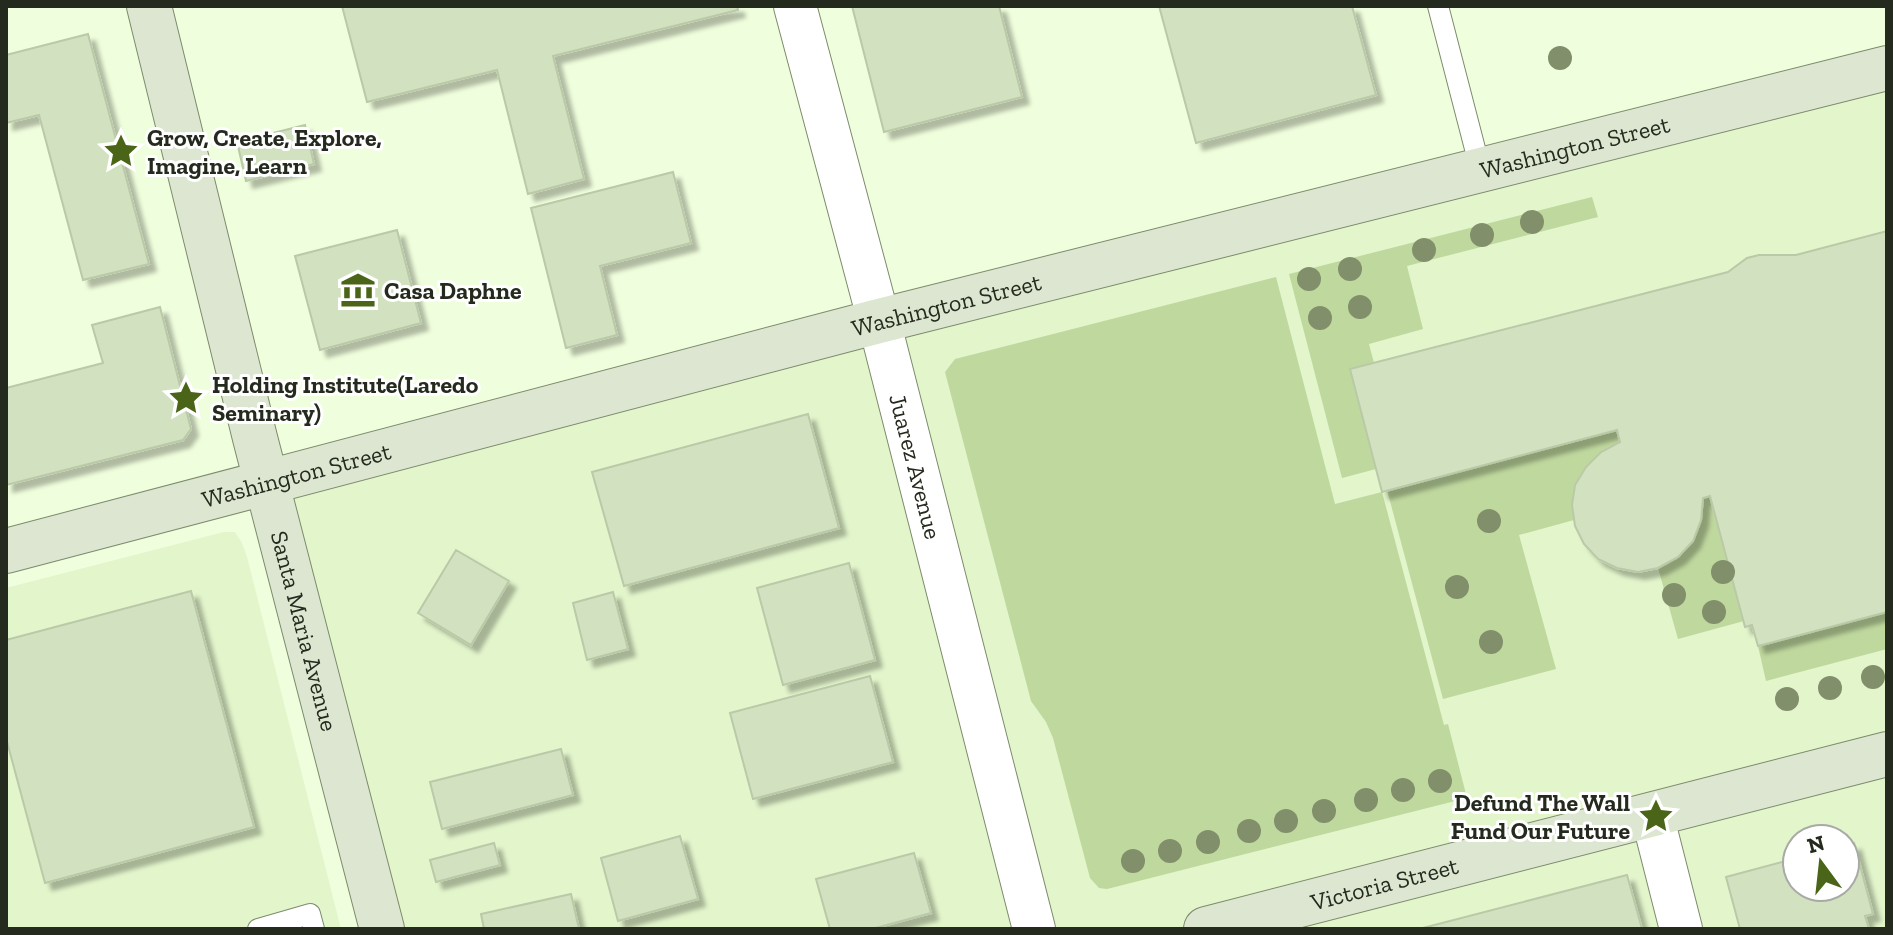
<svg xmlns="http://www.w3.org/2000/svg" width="1893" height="935" font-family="'Zilla Slab',serif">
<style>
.built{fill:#e2f5cb;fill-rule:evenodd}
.green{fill:#bfd89e}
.building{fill:#d2e1bf;stroke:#bac9a8;stroke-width:2;filter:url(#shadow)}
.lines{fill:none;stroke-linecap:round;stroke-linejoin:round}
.lane-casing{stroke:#7d8b6c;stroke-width:22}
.street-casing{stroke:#7d8b6c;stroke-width:44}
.secondary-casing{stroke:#7d8b6c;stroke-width:46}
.lane{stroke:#fff;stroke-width:20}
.street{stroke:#fff;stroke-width:42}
.secondary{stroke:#dde6d0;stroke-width:44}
.tree{fill:#818f6b}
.labels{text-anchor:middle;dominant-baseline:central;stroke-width:6;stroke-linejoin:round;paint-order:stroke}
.poi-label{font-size:24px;font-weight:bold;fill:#252a1e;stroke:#fff;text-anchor:start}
.street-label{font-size:24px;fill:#252a1e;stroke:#fff}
</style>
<defs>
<filter id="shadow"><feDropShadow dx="7" dy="7" stdDeviation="2" flood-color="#0004"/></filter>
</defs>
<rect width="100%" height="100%" fill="#effedc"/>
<path class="built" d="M1887 68V929H382L266 483ZM1797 839H1845V887H1797Z
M224 532H235L242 543 247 557 341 929H6V588Z"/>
<path class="green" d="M1592 197 1598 217 1407 266 1423 329 1369 344 1374 363 1350 369 1376 469 1342 478 1289 274Z
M1276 277 1335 504 1382 492 1444 725 1448 724 1467 798 1107 889 1099 888 1090 878 1053 738 1046 722 1031 701 945 372 955 359Z
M1617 430 1620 442C1588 459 1569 482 1574 520L1519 535 1556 669 1443 699 1387 490Z
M1710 496 1744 621 1678 639 1658 568C1692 550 1700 536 1703 498Z
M1887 612V649L1766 681 1758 646Z"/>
<path class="building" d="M342 6H737L738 10 553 56 584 179 528 194 497 70 367 102Z
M852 6H999L1022 97 884 132Z
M1159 6H1352L1376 95 1196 143Z
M88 34 149 264 83 280 39 115 6 123V55Z
M305 125 314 164 246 181 237 142Z
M673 172 691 243 600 266 617 335 566 348 531 208Z
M397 230 421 323 320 350 295 256Z
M1887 231V612L1758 646 1752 625 1745 627 1710 496 1703 498 1701 520 1693 541 1678 557 1658 568 1638 572 1617 568 1598 559 1584 544 1575 526 1572 505 1575 485 1586 467 1601 452 1620 442 1617 430 1382 492 1350 369 1728 272 1747 258 1759 255H1796Z
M160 307 191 429 183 440 6 485V388L103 363 92 325Z
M808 414 839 528 624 586 592 472Z
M456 550 509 581 471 645 418 613Z
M849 563 875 660 783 685 757 588Z
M191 591 254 827 45 883 6 738V640Z
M613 592 628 649 587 660 573 603Z
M870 676 893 762 753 799 730 713Z
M561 749 573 795 442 829 430 782Z
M680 836 698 899 618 921 601 858Z
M494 843 500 865 436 882 430 860Z
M1854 843 1873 914 1865 916 1869 929H1740L1726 877 1797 858V887H1845V846Z
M914 853 931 913 872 929H830L816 879Z
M1627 875 1642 929H1419Z
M571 894 579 929H484L481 914Z"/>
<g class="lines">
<g class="lane-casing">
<path id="lane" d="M1438 6 1480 168
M258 929 310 914 314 929"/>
</g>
<g class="street-casing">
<g id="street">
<path id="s1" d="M795 6 879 321 1034 929"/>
<path d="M1652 815 1681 929"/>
</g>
</g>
<g class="secondary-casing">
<g id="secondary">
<path id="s2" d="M149 6 255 438 382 929"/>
<path id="s3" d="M6 551 879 321 1887 68"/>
<path id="s4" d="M1206 929 1887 754"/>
</g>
</g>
<use href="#lane" class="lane"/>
<use href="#street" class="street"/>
<use href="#secondary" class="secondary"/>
</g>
<g class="tree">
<circle cx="1560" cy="58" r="12"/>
<circle cx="1532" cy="222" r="12"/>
<circle cx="1482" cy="235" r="12"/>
<circle cx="1424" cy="250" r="12"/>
<circle cx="1350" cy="269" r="12"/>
<circle cx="1309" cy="279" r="12"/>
<circle cx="1360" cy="307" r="12"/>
<circle cx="1320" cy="318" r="12"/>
<circle cx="1489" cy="521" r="12"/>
<circle cx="1723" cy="572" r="12"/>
<circle cx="1457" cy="587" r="12"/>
<circle cx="1674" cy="595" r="12"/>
<circle cx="1714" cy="612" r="12"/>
<circle cx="1491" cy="642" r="12"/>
<circle cx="1873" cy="677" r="12"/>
<circle cx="1830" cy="688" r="12"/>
<circle cx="1787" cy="699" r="12"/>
<circle cx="1440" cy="781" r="12"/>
<circle cx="1403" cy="790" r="12"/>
<circle cx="1366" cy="800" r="12"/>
<circle cx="1324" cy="811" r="12"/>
<circle cx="1286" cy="821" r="12"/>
<circle cx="1249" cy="831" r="12"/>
<circle cx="1208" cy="842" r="12"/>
<circle cx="1170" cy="851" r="12"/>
<circle cx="1133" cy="861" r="12"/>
</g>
<defs>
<g id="sight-bare" transform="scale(2.76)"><path d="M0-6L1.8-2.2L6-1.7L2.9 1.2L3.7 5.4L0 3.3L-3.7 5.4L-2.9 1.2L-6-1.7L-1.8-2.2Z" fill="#4a6517" stroke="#fff" stroke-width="2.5" paint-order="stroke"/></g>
<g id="museum-bare" transform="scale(2.76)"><path d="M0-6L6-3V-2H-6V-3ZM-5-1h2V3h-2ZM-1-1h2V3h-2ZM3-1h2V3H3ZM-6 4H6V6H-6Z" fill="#4a6517" stroke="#fff" stroke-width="2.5" paint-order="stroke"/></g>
</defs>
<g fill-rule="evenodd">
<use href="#sight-bare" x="121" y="151"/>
<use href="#museum-bare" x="358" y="290"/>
<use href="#sight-bare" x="186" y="398"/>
<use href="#sight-bare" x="1656" y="816"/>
</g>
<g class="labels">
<g class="poi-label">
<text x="147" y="137">Grow, Create, Explore,<tspan x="147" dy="28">Imagine, Learn</tspan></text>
<text x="384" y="290">Casa Daphne</text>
<text x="212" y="384">Holding Institute(Laredo<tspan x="212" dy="28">Seminary)</tspan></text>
<text x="1630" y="802" text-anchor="end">Defund The Wall<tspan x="1630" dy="28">Fund Our Future</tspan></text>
</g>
<g class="street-label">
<text stroke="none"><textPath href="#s3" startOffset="1620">Washington Street</textPath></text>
<text stroke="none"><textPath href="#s3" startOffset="972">Washington Street</textPath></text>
<text stroke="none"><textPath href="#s1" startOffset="476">Juarez Avenue</textPath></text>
<text stroke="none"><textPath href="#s3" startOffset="300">Washington Street</textPath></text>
<text stroke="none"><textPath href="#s2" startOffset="644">Santa Maria Avenue</textPath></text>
<text stroke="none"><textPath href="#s4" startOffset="184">Victoria Street</textPath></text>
</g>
</g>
<rect width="1893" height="935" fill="none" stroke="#252a1e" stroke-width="16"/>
<g transform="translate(1821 863) rotate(345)"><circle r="38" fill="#ffffff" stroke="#a8aaa5" stroke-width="2"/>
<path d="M0-6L14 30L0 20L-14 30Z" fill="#4a6517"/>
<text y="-12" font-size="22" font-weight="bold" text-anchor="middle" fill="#252a1e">N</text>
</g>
</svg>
